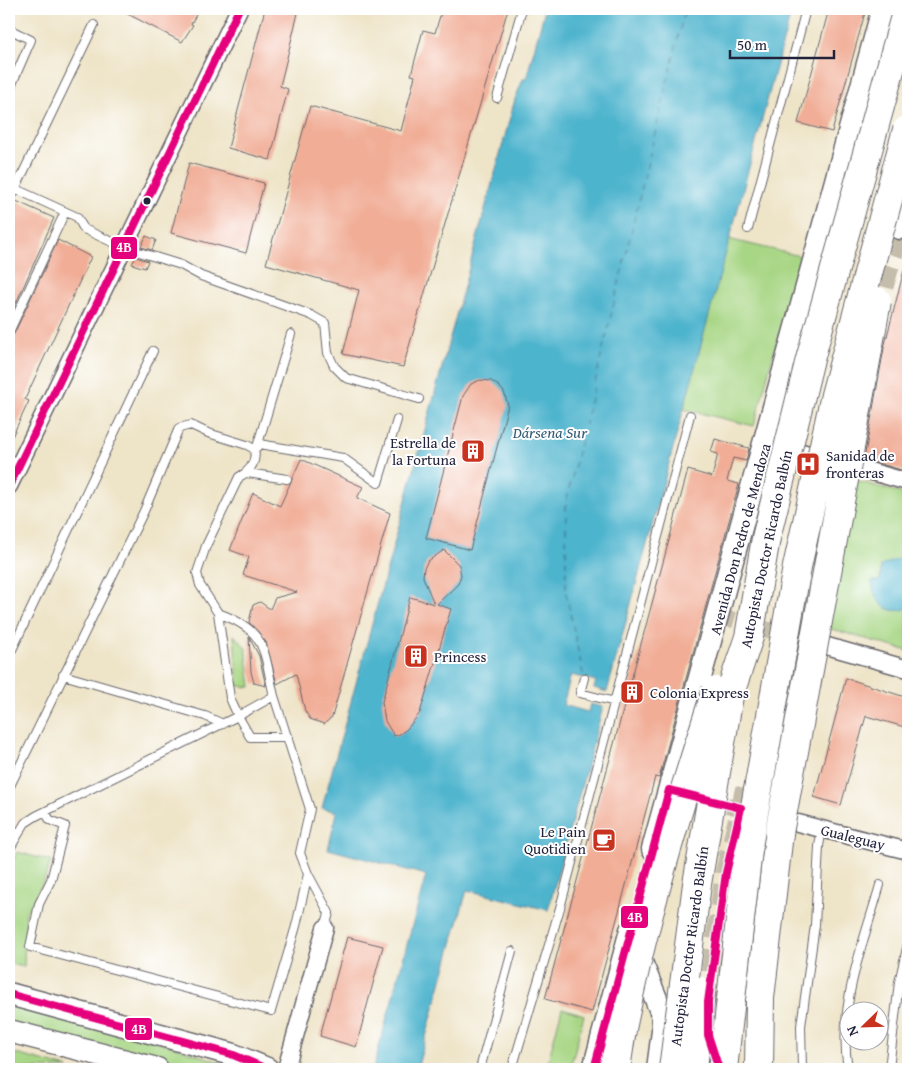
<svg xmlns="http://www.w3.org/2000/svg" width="917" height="1078" font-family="'Gentium Book Plus',serif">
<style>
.green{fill:#a7d684;stroke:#647c60}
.water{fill:#4eb4cd;stroke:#386b84}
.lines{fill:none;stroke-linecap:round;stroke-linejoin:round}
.ferry{stroke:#345c75;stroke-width:1;stroke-dasharray:6 5;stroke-linecap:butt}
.building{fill:#f1ad96}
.street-tunnel{stroke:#c5bdac;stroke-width:16;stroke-dasharray:16 8;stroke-linecap:butt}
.secondary-tunnel{stroke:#c5bdac;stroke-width:22;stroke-dasharray:22 11;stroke-linecap:butt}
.lane-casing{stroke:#69666c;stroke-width:10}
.street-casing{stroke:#69666c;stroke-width:19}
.secondary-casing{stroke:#69666c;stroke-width:25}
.highway-casing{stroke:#69666c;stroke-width:30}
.lane{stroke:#fff;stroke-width:8}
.street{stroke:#fff;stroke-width:16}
.secondary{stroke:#fff;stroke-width:22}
.highway{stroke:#fff;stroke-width:28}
.highway-bridge-casing{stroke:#69666c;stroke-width:30;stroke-linecap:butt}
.highway-bridge{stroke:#fff;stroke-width:28}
.bus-1-casing{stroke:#fff;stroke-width:11}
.bus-1{stroke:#e5007d;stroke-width:8}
.bus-dot{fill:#22223b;stroke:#fff;stroke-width:2}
.labels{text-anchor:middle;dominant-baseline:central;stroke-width:4;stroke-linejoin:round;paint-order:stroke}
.poi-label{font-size:15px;fill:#22223b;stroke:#fff;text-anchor:start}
.street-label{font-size:15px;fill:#22223b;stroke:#fff}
.water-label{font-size:16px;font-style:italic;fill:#345c75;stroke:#fff}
.line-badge{stroke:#fff;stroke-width:2}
.badge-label{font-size:14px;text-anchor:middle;font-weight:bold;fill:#fff}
</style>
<rect width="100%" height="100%" fill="#fff"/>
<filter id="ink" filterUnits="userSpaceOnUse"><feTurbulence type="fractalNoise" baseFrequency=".02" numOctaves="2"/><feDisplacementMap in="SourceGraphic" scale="10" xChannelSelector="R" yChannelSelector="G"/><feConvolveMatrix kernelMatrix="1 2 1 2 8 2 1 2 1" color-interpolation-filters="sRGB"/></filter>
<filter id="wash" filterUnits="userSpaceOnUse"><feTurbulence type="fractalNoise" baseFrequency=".0096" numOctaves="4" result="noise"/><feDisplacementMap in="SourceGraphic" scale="20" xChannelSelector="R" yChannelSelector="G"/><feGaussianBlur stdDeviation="1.12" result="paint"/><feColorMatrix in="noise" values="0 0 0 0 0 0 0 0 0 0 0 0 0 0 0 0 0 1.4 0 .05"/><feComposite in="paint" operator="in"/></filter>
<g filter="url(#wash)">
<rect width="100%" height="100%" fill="#eee4c8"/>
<path class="green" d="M728 239 800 256 754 426 683 409Z
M847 478 908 495V651L821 626Z
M234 635 246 648 251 687 238 686Z
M17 852 51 861 44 881 26 912 24 967 9 964V871Z
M9 999 169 1045 241 1069 183 1068 9 1022Z
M562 1008 584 1015 570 1069H546Z
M9 1052 68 1068 9 1069Z"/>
<path class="water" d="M545 9H792L607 692 594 688 596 681 571 675 563 705 588 712 590 704 603 707 548 910 467 890 417 1069H373L426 875 328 849 337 812 322 808 515 99 523 79H526Z
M897 559 908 562V608C888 617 873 601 872 581H880L881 566Z"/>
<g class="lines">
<path class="ferry" d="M583 674 566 593V502L685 9"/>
</g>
<g id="blocks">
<path class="building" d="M118 9H199L191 24 193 25 182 42Z
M265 9H299L280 86 288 89 270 160 228 148Z
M442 9H508L403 367 343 354 359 290 266 264 310 106 401 131 415 76 411 75 423 30 435 33Z
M829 9H866L832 132 798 123Z
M189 163 264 183 246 253 171 233Z
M16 201 54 218 9 319V216Z
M146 236 156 240 152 250 141 247Z
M58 240 91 257 25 399 29 401 9 443V338L14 334Z
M136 257 148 261 145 268 132 264Z
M904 270 908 271V472L864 459 884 348Z
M480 380 491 381 499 386 504 392 508 405 470 550 426 538 463 396 471 384Z
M715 439 749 448 746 461 733 458 727 481 739 484 659 778 655 777 592 1012 545 999 688 470 712 477 718 454 711 452Z
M301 459 363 487 357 498 390 513 332 717 324 724 310 719 305 711 296 674 277 684 266 642 249 622 253 605 260 602 270 609 275 598 297 592 243 575 249 557 230 550 253 493 280 506Z
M444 550 459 565 461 575 458 584 437 604 451 609 420 713 407 729 400 734 394 736 385 721 382 702 410 597 434 604 423 577 424 568 428 561Z
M249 637 259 656 266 686 254 683 251 672Z
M846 678 908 698V728L866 716 841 805 814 797Z
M347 937 383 946 356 1047 320 1036Z"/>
</g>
</g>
<g filter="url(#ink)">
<use href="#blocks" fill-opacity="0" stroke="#69666c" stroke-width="1"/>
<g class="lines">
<path class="street-tunnel" d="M719 616 822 645
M704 799 762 814"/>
<path class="secondary-tunnel" d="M873 318 900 228
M719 1069 708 1035V1002L726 873 748 781"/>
<g class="lane-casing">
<path id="lane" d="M9 29 31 40 9 91
M497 98 522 9
M9 186 77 217 84 229 123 247 181 265 201 276 311 315 325 323 328 353 334 366 346 378 419 399
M9 202 94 25
M748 229 806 9
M9 332 65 212
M259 444 343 458 378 483 397 420
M257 447 291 334
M247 473 287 479
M218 613C268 631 263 650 274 696L238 716 250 737H288
M9 656 153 351
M63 675 205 716 223 724
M584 678 580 693 615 702
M274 696 310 809 300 853 308 874 329 913 325 928
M9 788 144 511 179 428 191 425 208 433 247 445 254 449C257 462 250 471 239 477L206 546 197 573 200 585 218 613 230 698 238 716 36 816 25 823 9 850
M45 812 50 820 65 826 51 880 39 904 30 947 271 1011 296 926 308 874
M9 829 18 833
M480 1069 512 951
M512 1069 560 908 690 415
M802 1069 801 1026 815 925 819 846 822 829
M848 1069C837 1006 863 945 880 885
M889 1069 899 982 908 944"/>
</g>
<g class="street-casing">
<path id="street" d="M780 446 908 482
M9 486 239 9
M827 646 908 669
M798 823 908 851
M286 1069 325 928"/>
</g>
<g class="secondary-casing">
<path id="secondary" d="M900 228 908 200
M653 849 883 9
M636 950 663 1016V1031L658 1069
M9 994 231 1054 267 1069
M9 1031 157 1069
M594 1069 631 930"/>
</g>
<g class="highway-casing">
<path id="highway" d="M616 1069 622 1029
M759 1069 760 998 779 833"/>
</g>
<use href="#lane" class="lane"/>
<use href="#street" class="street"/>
<use href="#secondary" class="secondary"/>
<use href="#highway" class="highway"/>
<g class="highway-bridge-casing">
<path id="highway-bridge" d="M779 833 877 301
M622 1029C645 915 680 802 716 691
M673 1069 697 884 729 696 749 637 766 538 809 363 907 9
M693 1069 701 991
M723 1069 749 841 797 567 835 395 907 130"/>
</g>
<use href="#highway-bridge" class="highway-bridge"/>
<g class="bus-1-casing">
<path id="bus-1" d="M9 486 239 9
M9 994 231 1054 267 1069
M594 1069 669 790 741 808 726 873 708 1002V1035L719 1069"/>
</g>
<use href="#bus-1" class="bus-1"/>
</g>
</g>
<defs>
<g id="building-square" transform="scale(1.25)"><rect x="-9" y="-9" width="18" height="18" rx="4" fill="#c8321e" stroke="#fff"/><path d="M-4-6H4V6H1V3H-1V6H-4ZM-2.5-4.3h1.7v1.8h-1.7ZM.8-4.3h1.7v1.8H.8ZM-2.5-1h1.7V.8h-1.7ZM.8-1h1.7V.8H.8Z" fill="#fff"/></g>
<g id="hospital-square" transform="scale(1.25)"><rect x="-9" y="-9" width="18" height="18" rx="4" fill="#c8321e" stroke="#fff"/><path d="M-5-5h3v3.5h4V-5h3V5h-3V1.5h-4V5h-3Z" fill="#fff"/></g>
<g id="cafe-square" transform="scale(1.25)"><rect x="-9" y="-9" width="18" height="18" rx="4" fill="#c8321e" stroke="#fff"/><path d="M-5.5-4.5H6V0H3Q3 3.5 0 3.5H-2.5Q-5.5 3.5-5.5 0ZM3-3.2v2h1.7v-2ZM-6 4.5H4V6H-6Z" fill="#fff"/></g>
</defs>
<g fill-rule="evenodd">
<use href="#building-square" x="473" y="451"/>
<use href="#hospital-square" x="808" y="464"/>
<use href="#building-square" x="416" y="656"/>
<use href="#building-square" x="632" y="692"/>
<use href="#cafe-square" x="604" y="840"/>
</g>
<circle class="bus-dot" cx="147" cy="201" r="4.5"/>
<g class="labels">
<g class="poi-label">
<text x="456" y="442" text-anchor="end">Estrella de<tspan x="456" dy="17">la Fortuna</tspan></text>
<text x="826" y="455">Sanidad de<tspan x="826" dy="17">fronteras</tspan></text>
<text x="434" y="656">Princess</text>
<text x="650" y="692">Colonia Express</text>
<text x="586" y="831" text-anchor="end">Le Pain<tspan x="586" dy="17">Quotidien</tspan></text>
</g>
<g class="street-label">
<text transform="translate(740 539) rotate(-75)">Avenida Don Pedro de Mendoza</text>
<text transform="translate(766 549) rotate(-78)">Autopista Doctor Ricardo Balbín</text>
<text transform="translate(853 837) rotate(14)">Gualeguay</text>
<text transform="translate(689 946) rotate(-82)">Autopista Doctor Ricardo Balbín</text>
</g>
<g class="water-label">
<text x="550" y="432">Dársena Sur</text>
</g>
</g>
<g class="line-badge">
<rect x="110" y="236" width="28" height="24" rx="5" fill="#e5007d"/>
<rect x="620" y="905" width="29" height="24" rx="5" fill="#e5007d"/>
<rect x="124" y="1017" width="29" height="24" rx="5" fill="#e5007d"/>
</g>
<g class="badge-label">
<text x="124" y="252">4B</text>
<text x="635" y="922">4B</text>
<text x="139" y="1034">4B</text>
</g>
<rect width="917" height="1078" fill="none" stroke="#fff" stroke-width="30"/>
<g transform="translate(864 1026) rotate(247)"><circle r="24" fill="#ffffff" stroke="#a7a7b1"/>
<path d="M0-4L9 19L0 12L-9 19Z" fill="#c8321e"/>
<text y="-8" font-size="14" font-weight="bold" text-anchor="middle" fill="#22223b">N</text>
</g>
<path d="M730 50v8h104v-8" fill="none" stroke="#22223b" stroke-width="2.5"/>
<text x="737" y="50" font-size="15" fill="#22223b" stroke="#ffffff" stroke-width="4" paint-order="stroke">50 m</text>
</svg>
